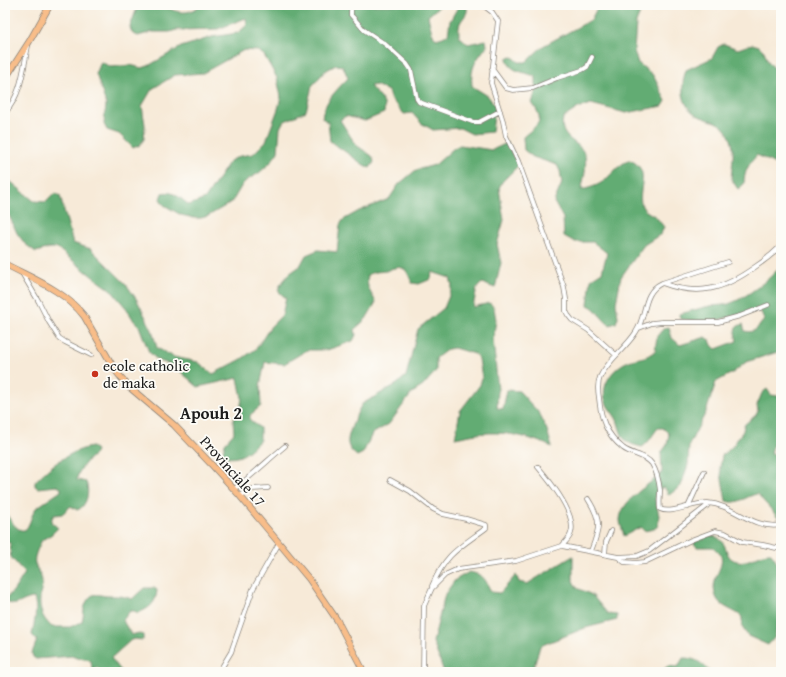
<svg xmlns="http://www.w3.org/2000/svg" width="786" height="677" font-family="'Gentium Book Plus',serif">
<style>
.forest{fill:#62ac73;stroke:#3f6448}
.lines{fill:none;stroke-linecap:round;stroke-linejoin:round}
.minor-casing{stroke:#8a837a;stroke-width:5.5}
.major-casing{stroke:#8a837a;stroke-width:7}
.minor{stroke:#fff;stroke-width:4}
.major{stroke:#f8bd89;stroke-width:5.5}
.poi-dot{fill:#c8321e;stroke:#fdfcf7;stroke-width:1.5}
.labels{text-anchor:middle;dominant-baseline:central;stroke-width:3.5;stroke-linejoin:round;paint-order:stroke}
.poi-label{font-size:15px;fill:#1c1c1c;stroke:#fdfcf7;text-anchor:start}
.street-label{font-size:15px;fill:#1c1c1c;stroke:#fdfcf7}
.quarter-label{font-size:17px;font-weight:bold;fill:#1c1c1c;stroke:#fdfcf7}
</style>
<rect width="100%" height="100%" fill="#fdfcf7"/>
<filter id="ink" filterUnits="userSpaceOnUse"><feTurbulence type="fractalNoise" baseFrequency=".025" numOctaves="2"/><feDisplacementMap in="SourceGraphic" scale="8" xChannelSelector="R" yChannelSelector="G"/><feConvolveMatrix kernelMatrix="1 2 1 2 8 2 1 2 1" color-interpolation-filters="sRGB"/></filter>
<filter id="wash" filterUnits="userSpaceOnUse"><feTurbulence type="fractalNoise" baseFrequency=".012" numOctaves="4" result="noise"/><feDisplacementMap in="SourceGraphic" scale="16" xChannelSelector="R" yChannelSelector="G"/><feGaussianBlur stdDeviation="0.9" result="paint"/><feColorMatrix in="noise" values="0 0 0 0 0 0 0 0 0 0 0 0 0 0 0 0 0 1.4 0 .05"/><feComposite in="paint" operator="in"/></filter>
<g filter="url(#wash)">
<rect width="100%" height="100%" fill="#f7ead8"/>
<path class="forest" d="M138 5H168V8C179 13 187 14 197 8L198 5H441L428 16 432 33 436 39 443 37 448 34 450 21 459 5H466C470 13 463 17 460 23 458 27 459 32 459 36L468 44 486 40 487 46C476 60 470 67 472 86L488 96 495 106 492 132 472 134 460 128 433 130 421 123 412 113 404 114 390 98 388 91 376 85 370 86C377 96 387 99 384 113L365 121 346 116 340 120 356 145 372 156 374 162 370 168 364 165 330 141 328 122 322 118C324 101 337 90 348 78L343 66 336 65 325 71 312 86 306 111 283 122 280 128 278 152 270 163 259 173 247 180 242 185 232 202 208 216 201 218H194L181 215 164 205 160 199 162 193C173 190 180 198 189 205L205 199 230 161 240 156 253 154 266 141 278 109 281 97 277 78 264 55 258 51 244 50 203 73 175 75 152 89 142 106 145 125 144 139 140 145 133 148 119 134 107 130 104 124 106 104 96 74 101 62 111 67 130 65 142 68 148 66 181 47 212 37 238 33 247 25 246 18 218 29 176 30 170 32H152L138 36 132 33 130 27Z
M595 5H643L636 23 634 51 638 63 653 75 666 101 663 106 626 113 591 104 578 108 563 118C558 141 581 140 585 156 587 167 584 179 581 190 589 188 598 186 605 180 613 173 619 164 630 160 654 171 634 192 643 208 646 212 652 214 656 217 659 220 661 224 664 227L661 234 644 245 621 277 616 303 618 317 616 323 610 325C601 320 598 309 588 305L591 279 602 272 607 253 593 242H575L564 236 563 218 554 202 562 183 560 171 557 165 533 157 524 150 523 137C538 124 546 122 532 103L536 91V77C525 71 509 73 507 58L513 57 519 62H526L543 46 591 20 597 8Z
M724 44 738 49 752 44 759 46 764 51 768 61 773 67 781 71V169L779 166 757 155C749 164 744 171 744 184L738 189 731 179C732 163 737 146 727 132 721 122 711 121 701 117 681 109 680 88 686 70L712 58 718 47Z
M507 143 518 166 502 182 499 188 504 220 497 244 501 263 495 288 482 283 477 288 473 307 490 303 494 308 496 320 493 339 498 390 497 408 503 409 507 390 519 391 539 413 547 430 552 447C533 438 509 432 489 433 477 433 466 436 455 438L460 411 480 385 482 378 479 359 475 354 454 348 448 349 436 358V371L423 386 412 393 389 424 372 434 363 453 357 456C352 452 347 447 348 440 348 434 358 410 362 404L397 384 406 376 418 329 444 308 451 291 452 285 450 278 432 272 431 279 419 284 412 283C408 274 406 265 395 268 392 268 389 270 386 271 379 272 374 271 368 275 365 286 371 293 376 302L366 319 355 329 356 335 353 341 327 350H307L284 364 265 362 260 386 261 406 250 415V420L260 428V440C250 451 239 462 222 456L225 443 234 433 233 420 240 411 242 398 238 378 198 387 173 365 159 361 154 357 149 352 139 326 134 321 127 309 110 289 93 277 57 248H50L36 252 25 244 17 233 5 207V177L34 201 46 202 55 193 60 196 73 243 91 249 126 284 137 300 152 330 157 348 174 357 198 362 213 374 240 360 256 349 271 326 282 315 286 298 280 293 278 290 281 284 289 274 300 266 306 255 318 250 337 252 340 225 343 220 359 211 389 199 399 184 416 170 435 165 454 148 460 145 492 150Z
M781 266V351L746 362 734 372 716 382 706 412 689 445 688 465 681 486 669 495 664 487 656 491 655 496 659 516 658 526 654 529 644 531 641 527 624 536C623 531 620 525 620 520 621 500 649 485 662 473L661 453 667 445 669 434 663 428H658C653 434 648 444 642 447 638 446 632 445 628 442 620 438 620 425 616 418 612 412 606 405 605 399 601 383 615 366 629 361 639 357 646 359 655 351L657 336 664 328 669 327 672 338 680 345 706 337 710 340 712 345 716 349 737 341 735 332 736 327 743 324 745 331C755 334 758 327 764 320L762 314 759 310 709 322 680 319 679 314C689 312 699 308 710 306 717 305 724 306 731 303 746 298 771 278 781 266Z
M767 389 771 395 778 396 781 395V434L773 444 771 454 781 456V518L777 517C772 509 764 503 758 494 749 494 738 506 726 501L720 468 722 455 732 447 743 431 744 425 756 415 758 411 757 405 762 393Z
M92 447 96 450 95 454C88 459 77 471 77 480L86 482C90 491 87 507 77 510L71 506 62 514 54 515 52 518 51 522 58 528 52 534 42 540C39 546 33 557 35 564 37 571 43 576 42 584 42 589 40 593 40 597 39 610 42 618 52 627H70L82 622C84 616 83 609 86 603 92 591 97 595 107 596 118 596 120 595 132 599L144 588H154L157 590C156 604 149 609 137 613L135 611H130L123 620C125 626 129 629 131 635L139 633 143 635V640L135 639 131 640 111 658 122 672H101L97 667 92 669 91 661C85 657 78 660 72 656L36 659 33 657 32 653 37 640 32 635C34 624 38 609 34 598 20 599 17 610 5 600L14 590 25 573C24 572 12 559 11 557 9 553 12 548 10 543L5 542V512C9 518 21 539 28 526 31 520 32 514 36 508L61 491V488L57 486 38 488 35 486V482C48 467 73 449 92 447Z
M713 536C730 540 722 558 737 561 750 564 759 552 771 553L774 557 781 569V619L778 621 775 637 768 645 748 636 742 627V617C735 610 722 608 717 599 707 578 727 568 720 554 718 552 715 549 713 547H697L693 543 703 537Z
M573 556V581L577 588 592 595 608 614 617 615V620L585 628 540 646 533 670 531 672H444L433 642 445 594 455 580 469 572C485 575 485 579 491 592L500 593 516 575 519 582 527 584Z
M683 658C696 658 702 663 710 672H663L664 669 668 666 678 667Z"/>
</g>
<g filter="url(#ink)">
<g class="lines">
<g class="minor-casing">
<path id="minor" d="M352 5 351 11V15L364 30 385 44 407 64 411 70 417 99 419 102 473 122H479L500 111
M483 5 492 12 498 21 491 83 503 121 506 136 518 161 564 287 566 299V311L568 315 572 320 588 330 616 355
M492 69 506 88 513 90 533 88 557 78 582 70 587 67 592 57
M5 113C22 93 23 70 28 46
M22 273 39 302 49 322 59 338 65 342 91 355
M662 283C699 297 724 289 755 267 764 261 773 254 781 246
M639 328 652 323 662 322H718L740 316 768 305
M538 467C549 480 577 514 571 533 570 538 565 542 562 546
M390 480 410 491 433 509 443 514 466 519 486 525V528C459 548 446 553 432 586
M234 489C252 476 268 460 285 446
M240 496 252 489 268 488
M588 499C602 521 600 528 591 551
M708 503C734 505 753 530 781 525
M688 507 704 472
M605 554 606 542 611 531
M618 557 624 562 636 563 645 562 691 540 715 531 725 533 742 542 763 545 781 549
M219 672 231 652 253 589 279 543
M423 672 424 606 432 588 445 575 458 569 516 561 562 546 618 557 637 556 649 551 707 506 708 503C694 502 672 515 660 509 659 503 660 497 660 490 659 482 657 472 652 464 646 455 632 455 623 448 606 434 601 420 599 398 598 391 597 384 600 377 608 360 626 348 636 332 647 316 642 292 662 283L728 262"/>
</g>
<g class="major-casing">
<path id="major" d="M5 79 29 42 50 5
M5 264C33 279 64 290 84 316L115 370 128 386 174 425 211 464 240 496 309 579 337 620 364 672"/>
</g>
<use href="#minor" class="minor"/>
<use href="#major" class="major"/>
</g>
</g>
<circle class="poi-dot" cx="95" cy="374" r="4"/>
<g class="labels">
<g class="poi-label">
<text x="103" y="365">ecole catholic<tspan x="103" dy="17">de maka</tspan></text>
</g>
<g class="street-label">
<text transform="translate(233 471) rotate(48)">Provinciale 17</text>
</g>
<g class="quarter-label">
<text x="211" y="412">Apouh 2</text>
</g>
</g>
<rect width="786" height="677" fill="none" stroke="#fdfcf7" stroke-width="20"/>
</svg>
